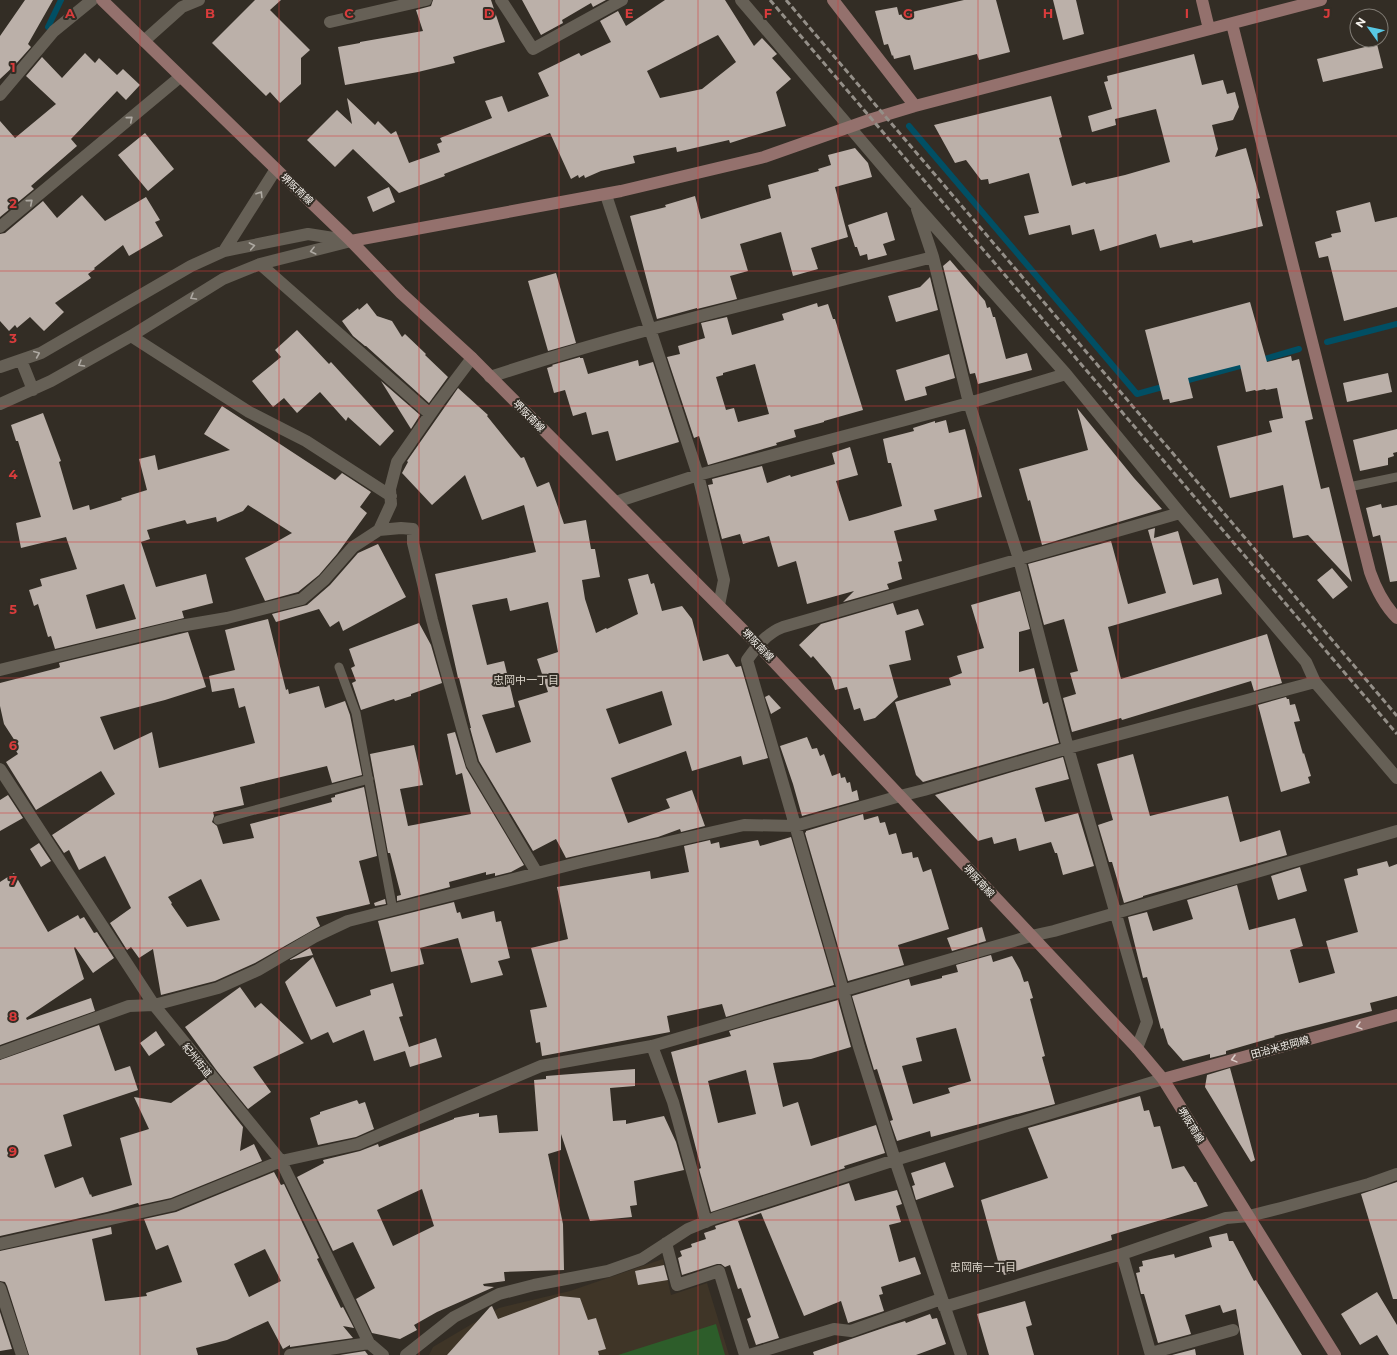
<svg xmlns="http://www.w3.org/2000/svg" width="1397" height="1355" font-family="Montserrat,'Noto Sans JP',sans-serif">
<style>
.built{fill:#3f3527}
.green{fill:#2d5d2a}
.lines{fill:none;stroke-linecap:round;stroke-linejoin:round}
.stream{stroke:#014f64;stroke-width:6}
.building{fill:#bbb0a9;fill-rule:evenodd}
.lane{stroke:#666056;stroke-width:9}
.street{stroke:#666056;stroke-width:12}
.secondary{stroke:#94716d;stroke-width:12}
.rail{stroke:#948f88;stroke-width:3;stroke-dasharray:6 3;stroke-linecap:butt}
.oneway{stroke:#aea9a2}
.oneway2{stroke:#d9cbc7}
.grid{fill:none;stroke:#d93c3c;stroke-width:1;stroke-opacity:0.55}
.labels{text-anchor:middle;dominant-baseline:central;stroke-width:4;stroke-linejoin:round;paint-order:stroke}
.street-label{font-size:10px;fill:#f6f2ed;stroke:#332d25}
.neighbourhood-label{font-size:11px;fill:#ded7cc;stroke:#332d25}
.grid-label{font-size:13px;text-anchor:middle;font-weight:bold;fill:#d93c3c;stroke:#332d25;stroke-width:4;stroke-linejoin:round;paint-order:stroke}
</style>
<rect width="100%" height="100%" fill="#332d25"/>
<path class="built" d="M663 1259 671 1295 707 1283 729 1355H429L433 1347 499 1308 570 1291Z"/>
<path class="green" d="M716 1324 725 1355H618Z"/>
<g class="lines">
<path class="stream" d="M48 27 61 0
M909 126 1137 394 1166 386
M1327 342 1397 324
M1258 361 1299 349
M1181 382 1247 364"/>
</g>
<path class="building" d="M25 0H53L28 44 31 47 15 65 0 79V36Z
M255 0H281L270 10 310 50 301 58V84L280 103 270 92 266 96 212 43Z
M433 0H491L505 42 453 57 455 63 418 72 345 85 338 47 360 43V42L423 31 416 10 431 6Z
M522 0H606L593 7 591 3 562 20 563 23 541 35Z
M665 0H725L754 46 762 38 777 54 772 58 791 79 776 92 786 126 752 136 730 143 729 140 677 152 676 147 633 156 635 163 601 171 585 178 584 175 579 178 578 175 571 179 550 133 444 174 445 176 399 193 353 149 335 167 307 140 337 110 352 124 347 98 375 125 378 121 391 134 396 131 409 163 440 152 437 144 442 142 440 138 492 118 485 101 502 96 508 112 549 96 538 73 579 53 581 56 611 42 600 21 618 11 626 26ZM718 35 736 62 702 89 660 98 647 71Z
M964 0H996L1010 52 979 60 977 54 914 70 910 55 894 59 893 55 892 56 888 44 884 45 875 11 897 7 899 15Z
M1053 0H1076L1084 34 1063 40Z
M1377 44 1383 68 1323 82 1317 59Z
M85 53 95 63 99 58 117 75 123 69 140 85 126 100 117 91 71 139 77 146 31 186 34 189 0 217V121L15 138 56 104 26 76 42 57 62 78Z
M1194 54 1202 85 1223 80 1227 94 1235 92 1239 107 1233 120 1212 125 1218 149 1215 157 1246 148 1260 198 1256 199 1263 226 1193 243 1192 240 1160 248 1156 234 1100 251 1094 229 1072 235 1070 225 1029 235 1024 216 1039 213 1029 173 989 184 988 179 981 180 966 160 955 163 934 125 1051 96 1062 137 1059 138 1072 186 1085 182 1086 184 1125 175 1170 162 1156 109 1115 119 1116 125 1092 132 1088 116 1112 109 1104 82 1108 81 1107 76Z
M145 133 174 169 148 191 118 155Z
M855 148 868 163 872 177 835 187 848 237 811 248 818 269 793 276 781 232 740 244 748 271 730 276 737 299 697 309V308L657 319 630 216 666 207 665 205 695 196 701 219 771 198 768 185 819 171 818 169 831 165 828 155Z
M389 187 395 202 373 212 367 197Z
M82 195 105 221 146 197 160 220 155 222 163 236 129 256 123 245 94 268 95 269 88 274 91 278 55 303 64 312 44 331 30 317 17 328 15 325 9 331 0 321V234L5 233 43 201 57 218Z
M1370 202 1375 222 1397 217V307L1344 321 1328 256 1319 258 1315 242 1332 237 1331 234 1341 232 1336 211Z
M887 212 895 240 883 244 887 255 868 260 867 254 860 256 857 247H855L848 225Z
M950 260 985 301 987 308 990 307 993 317H995L1006 359 1027 353 1032 370 978 384 975 373 970 374 943 266Z
M556 273 576 343 548 351 528 281Z
M930 277 938 310 896 322 888 296 920 287Z
M1250 302 1267 362 1291 356 1292 361 1299 359 1313 419 1305 421 1321 489 1329 487 1352 582 1308 535 1293 538 1283 485 1230 498 1217 446 1272 432 1269 421 1283 418 1277 388 1266 390 1265 389 1256 391 1255 390 1246 392 1240 365 1188 378 1193 398 1170 403 1169 399 1163 400 1145 330Z
M367 303 377 316 392 321 402 337 405 334 426 354 425 355 448 377 429 403 366 346H365L353 336 342 321 358 308 359 310Z
M817 303 818 307 828 304 833 319H835L863 410 824 421V422L794 430 796 437 776 443 777 445 708 465 699 436 694 438 667 357 680 354 678 346 705 338 701 323 727 317 732 335 784 320 782 314ZM755 364 769 414 738 422 734 408 726 410 716 377 723 375V373Z
M297 330 329 364 331 362 394 431 380 446 348 417 346 421 320 392 297 413 284 398 273 407 252 381 281 357 275 350Z
M949 354 955 378 925 387 927 395 905 401 896 370Z
M580 357V358H583L588 374 638 360 639 366 653 362 679 442 616 461 608 431 592 435 586 412 573 416 565 390 554 393 547 368 553 366 552 365Z
M1388 373 1392 392 1347 402 1343 383Z
M381 381 420 415 411 429Z
M458 388 488 415 487 416 521 458 524 457 537 487 549 482 564 524 586 520 591 549H595L600 577 582 580 585 599 596 633 606 628 607 629 638 614 628 579 648 574 651 584 654 583 662 611 682 606 692 619 703 661 728 654 736 667 741 666 768 758 743 765 741 756 692 771 686 751 611 778 628 823 670 808 666 799 692 790 705 826 681 832 680 829 658 837 566 858 556 839 533 851 479 761 470 728H471L459 678H458L435 574 536 552 524 505 482 520 465 475 432 505 402 473 408 462 407 461ZM507 598 510 611 548 602 558 652 537 659 548 692 518 701 531 742 496 753 482 715 515 707 504 661 487 665 472 605ZM662 691 672 725 619 744 606 709Z
M222 406 335 480 342 473 371 492 360 507 367 513 337 554 319 575 298 592 265 601 245 558 269 546 292 533 248 505 243 511 217 522 216 517 187 524 185 520 147 530 150 539 141 542 156 587 206 574 213 603 182 611 184 618 55 649 51 636 48 637 38 604 34 606 29 590 42 586 40 579 77 569 66 537 21 548 16 523 41 517 18 441H16L11 425 43 413 61 461 59 462 73 510 89 505 90 510 122 500 121 498 147 490 139 459 155 455 158 470 230 450 204 434ZM124 584 136 619 96 629 86 595Z
M1077 408 1134 478 1162 509 1042 545 1030 500 1028 501 1019 469 1088 450Z
M946 420 949 433 965 429 982 497 934 510 937 520 894 531 902 561 898 562 902 579 887 584 889 589 843 602 854 591 807 604 796 561 778 567 769 536 743 544 740 534 722 539 708 485 713 484 712 479 762 466 767 483 790 475 791 477 835 464 832 453 850 447 858 475 836 481 849 521 868 516 902 506 891 463H888L883 439 914 431 913 428 935 421V423Z
M1397 429V452L1393 453 1394 456 1388 458V465L1360 471 1353 440Z
M1381 504 1382 508 1397 505V581L1390 582 1380 535 1373 537 1366 508Z
M1155 528 1154 538 1178 531 1193 585 1218 578 1222 594 1108 627 1121 679 1267 634 1282 683 1254 691 1251 681 1122 720 1121 718 1072 732 1063 698 1076 694 1070 673 1078 671 1064 619 1044 625 1028 564 1111 541 1128 604 1166 593 1148 530Z
M378 544 406 597 343 631 339 621 330 627 319 609 276 622 272 614 307 605 330 585 358 553Z
M1332 568 1348 587 1333 599 1317 580Z
M1020 591 1030 629 1019 632V672L1034 668 1043 704 1048 702 1059 743 923 782 916 775 895 702 951 685 949 678 962 673 957 656 984 648 971 605Z
M893 603 897 615 918 609 924 625 905 631 911 660 889 665 898 697 875 718 864 721 860 708 854 710 847 687 835 690 831 677 813 656 811 658 799 645 821 624Z
M268 619 286 690 288 689 289 694 319 686 325 708 345 701 350 715 362 775 332 783 327 766 240 787 244 805 213 812 214 816 212 822 217 826 223 844 254 838 250 824 332 802 331 798 335 797V795L364 787 377 856 359 861 370 904 316 917 320 926 255 963 215 981 161 995 153 949 139 958 131 947 127 950 110 923 131 908 105 856 79 870 69 850 64 853 52 835 115 794 101 771 36 810 6 762 18 754 11 743 15 741 4 724 0 706V683L58 668 60 667 59 663 188 632 206 687 165 700 100 717 114 750 152 732 159 768 255 743 245 706 239 708 234 688 212 692 209 676 235 670 225 630ZM201 879 220 920 187 927 171 904 172 903 168 897Z
M419 623 431 645 442 683 411 694V696L395 701 394 699 361 710 352 683 356 681 351 668 355 666 349 649Z
M769 695 781 708 771 714 765 697Z
M1286 697 1287 699H1289L1290 705 1295 704 1300 721 1294 722 1303 754 1304 753 1311 776 1308 777 1310 783 1281 792 1258 705Z
M455 732 466 768 524 865 511 872 495 876V873L486 875V872L449 882 450 887 397 901V896L401 895 390 853H388L370 754 414 745 423 785 400 789 408 826 471 814 462 773 456 775 447 734Z
M807 737 812 749 817 748 820 756 824 754 832 776 840 773 841 778 845 777 847 783 850 782 852 792 857 790 859 800 802 816 793 784 780 746Z
M1133 754 1150 816 1228 796 1240 842 1280 830 1287 855 1143 896V897L1124 903 1112 862H1109L1098 825 1113 820 1097 764Z
M1063 757 1069 779 1035 788 1045 822 1078 813 1094 866 1063 875 1057 853H1055L1051 842 1019 851 1016 838 994 844 992 837 978 841 935 795Z
M8 795 23 818 0 831V800Z
M863 814 864 820 878 816 880 823 885 822 889 835 896 833 902 854 912 852 913 858 918 857 923 872 931 869 949 929 898 945 904 965 848 981 805 833 806 832V831Z
M791 837 834 985 726 1017 722 1004 667 1016 670 1032 542 1056 540 1042 536 1043 530 1010 547 1007 531 948 568 939 557 887 650 871 651 879 689 872 684 846 710 840 711 844 719 842 720 848 758 840 760 846Z
M39 843 51 861 41 867 30 849Z
M1387 861 1389 867 1397 864V996L1370 1003 1372 1011 1274 1036 1275 1037 1226 1051V1054L1210 1058V1054L1183 1061 1176 1053 1168 1044 1163 1028 1161 1029 1147 977 1143 978 1128 917 1147 912 1153 931 1193 919 1187 900 1237 885 1249 930 1295 918 1303 946 1290 950 1299 983 1335 973 1326 941 1358 932 1344 879 1358 875 1357 869Z
M1300 867 1307 891 1278 900 1271 876Z
M14 873 48 932 78 915 80 919 84 917 94 933 97 932 114 958 93 973 75 947 74 948 84 979 26 1018 27 1020 91 998 95 1011 0 1045V882Z
M385 899 386 904 375 906 374 903Z
M454 902 457 913 460 912 462 919 494 911 496 922 501 921 510 958 498 961 503 975 471 983 458 938 420 948 424 964 391 972 378 921Z
M982 927 986 941 952 951 947 938Z
M310 948 313 955 289 960Z
M991 955 993 962 1012 956 1020 970 1024 982 1028 981 1033 998 1030 999 1045 1056 1042 1057 1055 1104 931 1137 930 1131 897 1141 890 1121 893 1120 877 1069 874 1070 852 996 909 979 911 986 942 978V976L958 972 956 965ZM956 1028 971 1081 948 1088 950 1093 913 1104 902 1066 922 1061 916 1038Z
M313 957 336 1007 371 995 370 990 393 983 403 1016 399 1017 409 1047 436 1038 442 1057 410 1067 405 1051 374 1061 364 1030 333 1043 328 1032 311 1040 285 982Z
M240 987 255 1008 261 1003 304 1043 253 1067 271 1092 248 1109 217 1071 185 1027Z
M838 1000 851 1047 811 1059 773 1063 783 1107 798 1102 811 1146 876 1125 885 1153 844 1166 845 1168 711 1212 699 1169 701 1168 671 1052 731 1036 729 1031ZM746 1070 756 1114 718 1123 708 1081Z
M99 1025 115 1071 130 1066 138 1090 63 1115 72 1146 44 1155 55 1188 83 1177 90 1195 91 1194 92 1197 132 1185 120 1138 149 1129 134 1097 171 1103 205 1079 243 1127 240 1151 254 1144 262 1161 171 1198 139 1205 138 1203 107 1212 0 1236V1060Z
M156 1031 165 1045 149 1056 140 1043Z
M1230 1068 1255 1160 1251 1162 1205 1087 1207 1075Z
M635 1069V1086L610 1088 613 1121 626 1120V1124L664 1116 676 1142 684 1170 634 1181 637 1205 630 1206 632 1217 590 1221 561 1134V1150L548 1154 563 1224 564 1270 504 1272 505 1281 483 1284 484 1286 494 1287 437 1312 414 1325 417 1330 400 1339 372 1333 356 1299 375 1288 353 1242 333 1251 297 1177 324 1163 323 1160 360 1151 378 1144 379 1147 454 1119V1118L479 1113V1117L497 1115 499 1133 538 1131 534 1080 546 1079V1076ZM422 1189 434 1226 393 1246 377 1210Z
M1140 1096 1144 1111 1149 1110 1154 1127 1160 1126 1172 1169 1184 1166 1194 1182H1196L1208 1206 1111 1235 1112 1240 1004 1275 1003 1272H1001L981 1200 1048 1178 1028 1128Z
M357 1100 359 1104 365 1102 374 1129 356 1137 318 1145 310 1118 320 1114V1112Z
M945 1162 954 1187 916 1200 912 1186 915 1185 911 1173Z
M274 1172 281 1185 284 1184 319 1258 317 1259 341 1308 343 1307 354 1328 343 1326 353 1338 290 1347V1345L283 1349 268 1321 227 1340 196 1348 198 1355H29L7 1286 5 1282 0 1281V1251L111 1227 112 1234 92 1239 105 1301 147 1296 146 1293 182 1282 168 1245 156 1250 144 1219 176 1212ZM265 1249 281 1281 249 1297 234 1264Z
M1397 1182V1299H1393L1361 1194Z
M849 1183 855 1201 897 1190 902 1204 896 1206 901 1222 889 1225 899 1262 915 1257 921 1274 881 1287 883 1294 879 1295 884 1311 848 1323 841 1301 804 1316 761 1213 738 1221 779 1338 756 1345 747 1319 751 1317 741 1288 738 1289 730 1265 725 1267 721 1264H717L682 1275 678 1258 682 1256 680 1251 692 1247 691 1244 706 1239 704 1233 716 1229 715 1226Z
M1227 1233 1229 1241H1233L1254 1281 1256 1280 1302 1355H1244L1236 1309 1223 1313 1220 1305 1185 1315 1191 1334 1158 1343 1144 1294H1141L1136 1273 1140 1272 1139 1267 1143 1266 1142 1261 1174 1254 1175 1258 1212 1247 1209 1237Z
M664 1265 668 1280 638 1285 635 1271Z
M1377 1292 1397 1325V1355H1389L1377 1335 1360 1345 1341 1314Z
M560 1296 580 1298 588 1320 596 1318 606 1349 598 1351 599 1355H447L490 1307 492 1306 498 1319Z
M1025 1301 1032 1325 1026 1327 1034 1355H989L977 1314Z
M0 1312 12 1349 0 1351Z
M930 1314 932 1319 937 1318 946 1344 916 1355H814L813 1352 889 1326 905 1321 906 1323Z
M1195 1349 1196 1355H1172Z
M365 1351 368 1355H340Z"/>
<g class="lines">
<path class="lane" d="M1349 487 1397 477
M339 667 356 713 393 910
M218 820 369 779"/>
<path class="street" d="M501 0 533 49 622 0
M741 0 916 205 1066 374 1180 513 1306 662 1315 682 1397 778
M330 22 426 0
M144 41 182 7 199 0
M0 95 54 31 92 0
M606 195 698 475 724 580 719 605
M917 209 933 257 969 403 1019 559 1068 748 1147 1022 1137 1048
M0 227 180 77
M224 251 276 169
M260 264 430 414
M131 336 249 412 306 441 391 496
M21 360 33 390
M0 367 41 353 191 266 224 251 308 234 346 240
M490 377C635 329 785 295 933 257
M0 404 51 381 131 336 223 279 260 264 351 241
M616 502 698 475 969 403 1066 374
M379 530 401 528 413 529V543L432 620 472 764 537 873
M0 670 180 626 227 618 302 599 324 580 353 547 379 530 391 504 390 489 397 462 438 403 472 358
M0 769 154 1005 281 1161 369 1343 383 1355
M652 1046 673 1102 706 1222
M0 1053 129 1006 154 1005 218 988 258 970 314 937 348 921 581 862 744 825 795 826 900 796 924 790 1068 748 1315 682
M666 1243 677 1285 719 1271 745 1355
M0 1244 173 1205 281 1161 358 1144 541 1066 652 1046 1031 936 1054 931 1397 831
M1122 1254 1151 1355
M0 1288 22 1355
M944 1307 1122 1254 1226 1218 1249 1216 1281 1208 1369 1184 1397 1174
M1151 1353 1233 1330
M290 1355 369 1343
M406 1355 454 1317 499 1294 534 1285 608 1271 642 1259 688 1229 715 1218 895 1160 1163 1079
M749 1355 834 1329 851 1331 941 1299
M961 1355 895 1160 859 1047 843 990 747 660C757 646 767 633 783 627L1180 513"/>
<path class="secondary" d="M102 0 276 169 351 241 401 293 472 358 758 645 1137 1048 1163 1079 1335 1355
M833 0 915 106
M1202 0 1209 29
M1232 24 1370 572C1376 589 1384 605 1397 618
M351 241 621 191 764 157 872 119 915 106 1321 0
M1163 1079 1397 1015"/>
<path class="rail" d="M770 0 1397 734
M786 0 1397 716"/>
</g>
<defs><path id="oneway-chevron" d="M-2-3.5L2.5 0L-2 3.5" fill="none" stroke-width="1.6" stroke-linecap="round" stroke-linejoin="round"/></defs>
<g class="oneway">
<use href="#oneway-chevron" transform="translate(130 119) rotate(-40)"/>
<use href="#oneway-chevron" transform="translate(260 194) rotate(-58)"/>
<use href="#oneway-chevron" transform="translate(30 202) rotate(-40)"/>
<use href="#oneway-chevron" transform="translate(252 246) rotate(-11)"/>
<use href="#oneway-chevron" transform="translate(313 251) rotate(166)"/>
<use href="#oneway-chevron" transform="translate(193 297) rotate(150)"/>
<use href="#oneway-chevron" transform="translate(37 354) rotate(-23)"/>
<use href="#oneway-chevron" transform="translate(81 364) rotate(150)"/>
</g>
<g class="oneway2">
<use href="#oneway-chevron" transform="translate(1359 1026) rotate(165)"/>
<use href="#oneway-chevron" transform="translate(1234 1059) rotate(165)"/>
</g>
<path class="grid" d="M140 0V1355M279 0V1355M419 0V1355M559 0V1355M698 0V1355M838 0V1355M978 0V1355M1118 0V1355M1257 0V1355M0 136H1397M0 271H1397M0 406H1397M0 542H1397M0 678H1397M0 813H1397M0 948H1397M0 1084H1397M0 1220H1397"/>
<g class="labels">
<g class="street-label">
<text transform="translate(297 189) rotate(43)">堺阪南線</text>
<text transform="translate(529 416) rotate(45)">堺阪南線</text>
<text transform="translate(758 645) rotate(46)">堺阪南線</text>
<text transform="translate(979 881) rotate(47)">堺阪南線</text>
<text transform="translate(1280 1047) rotate(-15)">田治米忠岡線</text>
<text transform="translate(197 1060) rotate(51)">紀州街道</text>
<text transform="translate(1191 1125) rotate(58)">堺阪南線</text>
</g>
<g class="neighbourhood-label">
<text x="526" y="680">忠岡中一丁目</text>
<text x="983" y="1267">忠岡南一丁目</text>
</g>
</g>
<g class="grid-label">
<text x="70" y="18">A</text>
<text x="210" y="18">B</text>
<text x="349" y="18">C</text>
<text x="489" y="18">D</text>
<text x="629" y="18">E</text>
<text x="768" y="18">F</text>
<text x="908" y="18">G</text>
<text x="1048" y="18">H</text>
<text x="1187" y="18">I</text>
<text x="1327" y="18">J</text>
<text x="13" y="72">1</text>
<text x="13" y="208">2</text>
<text x="13" y="343">3</text>
<text x="13" y="479">4</text>
<text x="13" y="614">5</text>
<text x="13" y="750">6</text>
<text x="13" y="885">7</text>
<text x="13" y="1021">8</text>
<text x="13" y="1156">9</text>
</g>
<g transform="translate(1369 28) rotate(303)"><circle r="19" fill="#332d25" stroke="#817c75"/>
<path d="M0-3L7 15L0 10L-7 15Z" fill="#58c8e4"/>
<text y="-6" font-size="11" font-weight="bold" text-anchor="middle" fill="#f6f2ed">N</text>
</g>
</svg>
